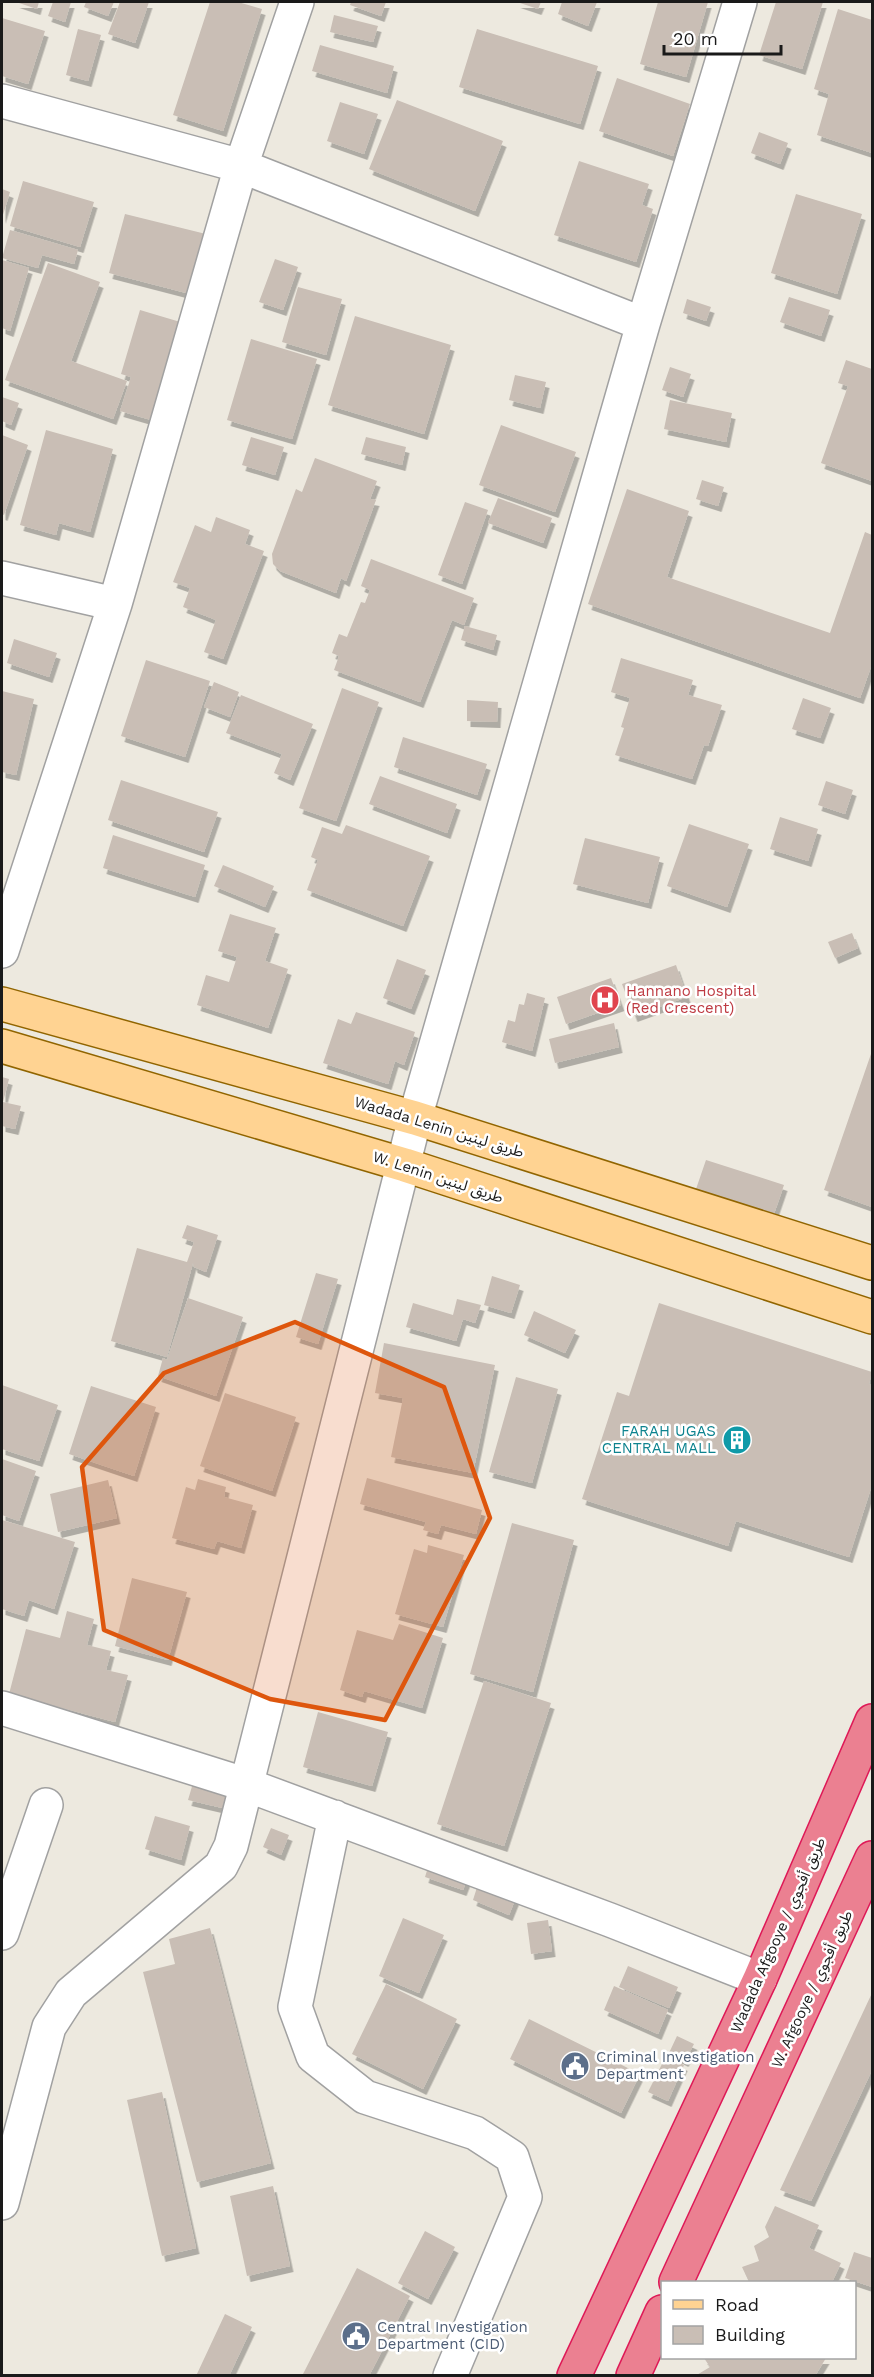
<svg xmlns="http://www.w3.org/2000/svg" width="874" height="2377" font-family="'Work Sans','Noto Sans Arabic',sans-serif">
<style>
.building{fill:#c9beb5;filter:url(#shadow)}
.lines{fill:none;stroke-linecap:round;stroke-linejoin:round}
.minor-casing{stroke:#a1a1a1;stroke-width:36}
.major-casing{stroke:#916500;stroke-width:36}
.highway-casing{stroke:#de1957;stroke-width:36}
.minor{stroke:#fff;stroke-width:33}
.major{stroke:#ffd392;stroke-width:33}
.highway{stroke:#eb8091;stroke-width:33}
.marked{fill:#de560d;fill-opacity:0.2;stroke:#de560d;stroke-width:4.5;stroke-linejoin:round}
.labels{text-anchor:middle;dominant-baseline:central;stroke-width:5;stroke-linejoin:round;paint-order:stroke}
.health-label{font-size:15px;fill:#be3a42;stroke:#fff;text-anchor:start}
.street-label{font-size:15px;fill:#1a1a1a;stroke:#fff}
.culture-label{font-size:15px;fill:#0d838f;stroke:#fff;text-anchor:end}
.service-label{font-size:15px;fill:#4e5e75;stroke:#fff;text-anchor:start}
</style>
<defs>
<filter id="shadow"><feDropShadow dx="3.5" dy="6" stdDeviation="0" flood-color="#0004"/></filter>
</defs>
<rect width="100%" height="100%" fill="#ede9df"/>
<path class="building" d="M16 2H39L37 9Z
M53 2H71L65 22 48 16Z
M86 2H114L108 16 84 7Z
M120 2H149L135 43 108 34Z
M210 2H238L262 9 223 131 173 115Z
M351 2H386L381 16 350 5Z
M517 2H541L538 9Z
M562 2H597L588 26 558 14Z
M658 2H708L686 77 640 64Z
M776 2H823L802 69 759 55Z
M838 9 872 20V153L817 135 829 94 814 89Z
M334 15 378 26 373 42 330 32Z
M2 18 45 31 28 84 2 76Z
M78 29 101 35 88 81 66 75Z
M477 29 598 66 580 124 459 87Z
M320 45 394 66 387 93 312 71Z
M617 78 690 104 673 156 599 131Z
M397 100 503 141 475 211 369 169Z
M340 102 378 114 364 154 327 141Z
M759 132 788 143 780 164 751 153Z
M579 161 649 184 642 205 653 209 636 262 554 235Z
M23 181 94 202 80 247 10 226Z
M2 189 10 192 2 218Z
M796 194 862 214 837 294 771 273Z
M125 214 210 235 194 295 109 273Z
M10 230 78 250 74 264 42 255 38 268 2 258Z
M275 259 298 267 283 310 259 302Z
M2 260 29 268 10 331 2 328Z
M48 263 100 282 71 361 127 381 113 419 5 380Z
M298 287 342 299 326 355 282 342Z
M789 297 830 310 821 336 780 322Z
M687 299 711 307 706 321 683 313Z
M140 310 187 324 158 422 120 411 131 377 121 374Z
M355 316 451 345 424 434 328 405Z
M251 339 317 359 292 439 227 420Z
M846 360 872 369V481L821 463 848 386 838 383Z
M670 367 691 374 683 397 662 390Z
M515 375 546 382 540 408 509 400Z
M2 397 19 403 11 425 2 421Z
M670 400 732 413 726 442 664 429Z
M501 425 576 452 555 512 479 485Z
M46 430 113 449 90 532 59 523 56 535 20 525Z
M2 435 28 445 4 515 2 514Z
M251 437 284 447 275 475 242 465Z
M366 437 406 447 402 465 361 454Z
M315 458 377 481 370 499 376 500 346 581 341 578 336 593 280 571 273 564 272 554 296 489 302 492Z
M702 480 724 487 718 506 696 499Z
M627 489 689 511 667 577 830 633 865 532 872 535V664L860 698 588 604Z
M498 498 552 518 543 543 488 523Z
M465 502 488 510 462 584 438 575Z
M216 517 250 530 245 544 264 551 223 659 204 652 216 620 183 607 190 588 173 582 195 525 211 532Z
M371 559 474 598 464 625 452 620 420 702 334 670 339 656 332 653 339 634 347 637 361 602 365 603 370 590 361 586Z
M465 626 497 635 493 650 461 640Z
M14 639 57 653 49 677 7 663Z
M621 658 693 680 688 695 722 705 708 746 704 745 692 779 615 755 624 728 621 727 630 698 611 692Z
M146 660 210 681 185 757 121 736Z
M214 682 239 692 230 717 204 707Z
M342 688 379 702 336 821 299 808Z
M2 691 34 699 16 775 2 772Z
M241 695 313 724 290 780 274 773 282 754 226 733Z
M803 698 831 708 820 738 792 729Z
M467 700 498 702 497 722 467 721Z
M403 737 487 764 477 795 394 767Z
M380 776 457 804 447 833 369 804Z
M121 780 218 812 204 852 108 820Z
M826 781 853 790 845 814 818 805Z
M780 817 818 829 808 861 770 849Z
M689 824 749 844 727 907 667 886Z
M346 825 430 856 403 926 307 890 318 860 311 857 322 827 342 834Z
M113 835 205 865 195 897 103 868Z
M585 838 660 857 648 903 573 884Z
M223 865 274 886 265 907 214 886Z
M230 914 276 928 265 961 288 969 268 1028 197 1005 206 975 229 982 237 957 218 951Z
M852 933 858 948 835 958 828 942Z
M397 959 426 970 411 1009 383 998Z
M676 965 687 997 634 1016 622 984Z
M611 978 621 1005 566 1024 557 997Z
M527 993 545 998 532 1051 502 1042 508 1020 515 1022 519 1004 524 1005Z
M356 1012 415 1032 404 1065 395 1061 388 1084 323 1063 338 1019 351 1024Z
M614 1023 619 1047 555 1063 549 1039Z
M872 1051V1207L824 1190Z
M2 1077 9 1079 3 1102 21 1106 15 1129 2 1126Z
M706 1160 784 1185 774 1214 696 1189Z
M187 1225 218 1235 206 1272 194 1267 193 1263 167 1357 111 1341 137 1248 187 1262 194 1242 182 1238Z
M316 1273 338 1279 318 1344 296 1337Z
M492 1276 520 1285 511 1313 484 1305Z
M188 1298 243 1317 216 1396 158 1376 163 1358 167 1360Z
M457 1299 481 1305 475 1323 463 1319 456 1341 406 1327 413 1303 453 1315Z
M659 1303 872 1372 869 1384 872 1386V1485L849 1557 736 1521 728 1546 582 1499 617 1392 629 1396Z
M534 1311 576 1330 565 1353 524 1335Z
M384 1343 495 1365 473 1473 391 1457 403 1398 375 1393Z
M516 1377 558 1389 532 1483 489 1472Z
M2 1385 58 1405 39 1461 2 1449Z
M91 1386 156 1407 134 1476 69 1454Z
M225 1393 296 1417 272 1491 200 1466Z
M2 1459 36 1471 19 1521 2 1515Z
M367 1478 482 1510 476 1534 441 1525 438 1534 423 1530 426 1522 360 1504Z
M198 1479 226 1487 224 1497 253 1505 241 1548 217 1541 214 1549 172 1538 186 1487 195 1490Z
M108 1480 117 1518 58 1532 50 1494Z
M2 1520 75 1542 54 1609 29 1600 24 1616 2 1609Z
M512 1523 574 1540 533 1692 470 1674Z
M428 1545 464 1555 443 1627 395 1614 414 1549 427 1553Z
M132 1578 187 1592 168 1660 115 1646Z
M67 1611 94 1619 87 1645 111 1651 106 1670 128 1675 115 1722 9 1694 26 1629 60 1638Z
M399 1624 443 1638 422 1708 364 1691 362 1697 340 1690 357 1630 393 1640Z
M484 1681 551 1703 504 1846 437 1824Z
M318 1712 388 1732 372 1786 303 1767Z
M193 1783 236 1794 231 1810 188 1800Z
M155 1816 190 1826 181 1860 145 1849Z
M271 1828 289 1835 281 1855 263 1847Z
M429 1864 468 1877 463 1890 425 1877Z
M479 1881 517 1895 509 1915 473 1900Z
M403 1918 444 1935 419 1993 379 1976Z
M548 1920 552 1951 531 1954 527 1923Z
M210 1928 271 2163 197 2182 143 1972 175 1964 169 1939Z
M628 1966 678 1987 669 2008 619 1987Z
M386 1984 457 2019 423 2089 352 2054Z
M614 1986 668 2010 658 2034 604 2010Z
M872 1993V2070L811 2201 780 2190Z
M529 2019 640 2074 621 2113 510 2059Z
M677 2036 694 2044 685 2061 669 2053Z
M666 2056 684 2065 668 2101 648 2092Z
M162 2092 196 2248 162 2256 127 2100Z
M273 2186 290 2266 247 2276 230 2196Z
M775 2206 819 2225 809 2248 841 2263 832 2282H749L742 2267 759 2261 754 2246 769 2237 765 2227Z
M425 2231 455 2247 428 2299 398 2283Z
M854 2252 872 2258V2287L845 2278Z
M357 2268 410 2296 369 2376H302Z
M225 2314 252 2327 229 2376H196Z
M704 2358H826L815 2376H695L710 2367Z"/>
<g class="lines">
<g class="minor-casing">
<path id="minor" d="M2 101 241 166 643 324
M2 578 115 604
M2 951 115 604 241 166 297 2
M2 1708 247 1785 610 1920 760 1979
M335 1817 295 2007 313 2056 365 2097 475 2133 512 2157 525 2197 450 2376
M2 1933 46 1805
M2 2203 49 2027 71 1993 221 1866 231 1846 415 1118 643 324 740 2"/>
</g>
<g class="major-casing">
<path id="major" d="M2 1004 415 1118 872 1263
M2 1046 405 1165 872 1317"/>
</g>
<g class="highway-casing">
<path id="highway" d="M676 2282 872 1858
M574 2376 760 1979 872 1721
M633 2376 662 2312"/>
</g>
<use href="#minor" class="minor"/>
<use href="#major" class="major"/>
<use href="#highway" class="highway"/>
</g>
<path class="marked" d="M295 1322 444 1387 490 1518 385 1720 270 1699 104 1630 82 1467 164 1373Z"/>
<defs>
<g id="hospital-disc" transform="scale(1.5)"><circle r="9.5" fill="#e0444e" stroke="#fff"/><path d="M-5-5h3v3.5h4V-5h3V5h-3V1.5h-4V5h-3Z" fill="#fff"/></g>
<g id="building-disc" transform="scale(1.5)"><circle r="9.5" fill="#0f9aa8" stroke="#fff"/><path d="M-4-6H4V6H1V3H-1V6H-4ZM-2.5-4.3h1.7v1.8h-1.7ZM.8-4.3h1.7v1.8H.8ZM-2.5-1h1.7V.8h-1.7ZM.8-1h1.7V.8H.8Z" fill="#fff"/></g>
<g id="civic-disc" transform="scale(1.5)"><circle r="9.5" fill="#5c6f8a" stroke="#fff"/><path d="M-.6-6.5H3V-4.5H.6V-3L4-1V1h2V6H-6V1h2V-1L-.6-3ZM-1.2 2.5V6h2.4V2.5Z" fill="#fff"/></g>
</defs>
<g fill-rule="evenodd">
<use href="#hospital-disc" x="605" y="1000"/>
<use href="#building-disc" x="737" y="1440"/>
<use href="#civic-disc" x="575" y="2066"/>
<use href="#civic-disc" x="356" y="2336"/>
</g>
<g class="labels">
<g class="health-label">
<text x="626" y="991">Hannano Hospital<tspan x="626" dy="17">(Red Crescent)</tspan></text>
</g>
<g class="street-label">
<text transform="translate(439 1127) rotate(17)">Wadada Lenin طريق لينين</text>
<text transform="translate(438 1177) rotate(18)">W. Lenin طريق لينين</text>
<text transform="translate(778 1935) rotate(-66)">Wadada Afgooye / طريق أفجوي</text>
<text transform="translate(812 1989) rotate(-65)">W. Afgooye / طريق أفجوي</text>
</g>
<g class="culture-label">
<text x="716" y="1431">FARAH UGAS<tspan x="716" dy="17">CENTRAL MALL</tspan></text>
</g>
<g class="service-label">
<text x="596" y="2057">Criminal Investigation<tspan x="596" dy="17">Department</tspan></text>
<text x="377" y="2327">Central Investigation<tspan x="377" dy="17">Department (CID)</tspan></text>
</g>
</g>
<rect width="874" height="2377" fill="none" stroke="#1a1a1a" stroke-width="6"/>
<rect x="661" y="2281" width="195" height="78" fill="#ffffff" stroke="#a3a3a3" stroke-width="1.5"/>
<rect x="673" y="2300" width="30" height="9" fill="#ffd392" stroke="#a3a3a3" stroke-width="1.5"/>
<text x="715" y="2311" font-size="18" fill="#1a1a1a">Road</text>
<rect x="673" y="2326" width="30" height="18" fill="#c9beb5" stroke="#a3a3a3" stroke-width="1.5"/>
<text x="715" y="2341" font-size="18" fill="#1a1a1a">Building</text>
<path d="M664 45v9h117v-9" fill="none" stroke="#1a1a1a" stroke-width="3"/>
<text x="673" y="45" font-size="18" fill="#1a1a1a" stroke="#ffffff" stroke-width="4.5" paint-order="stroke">20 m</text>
</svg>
